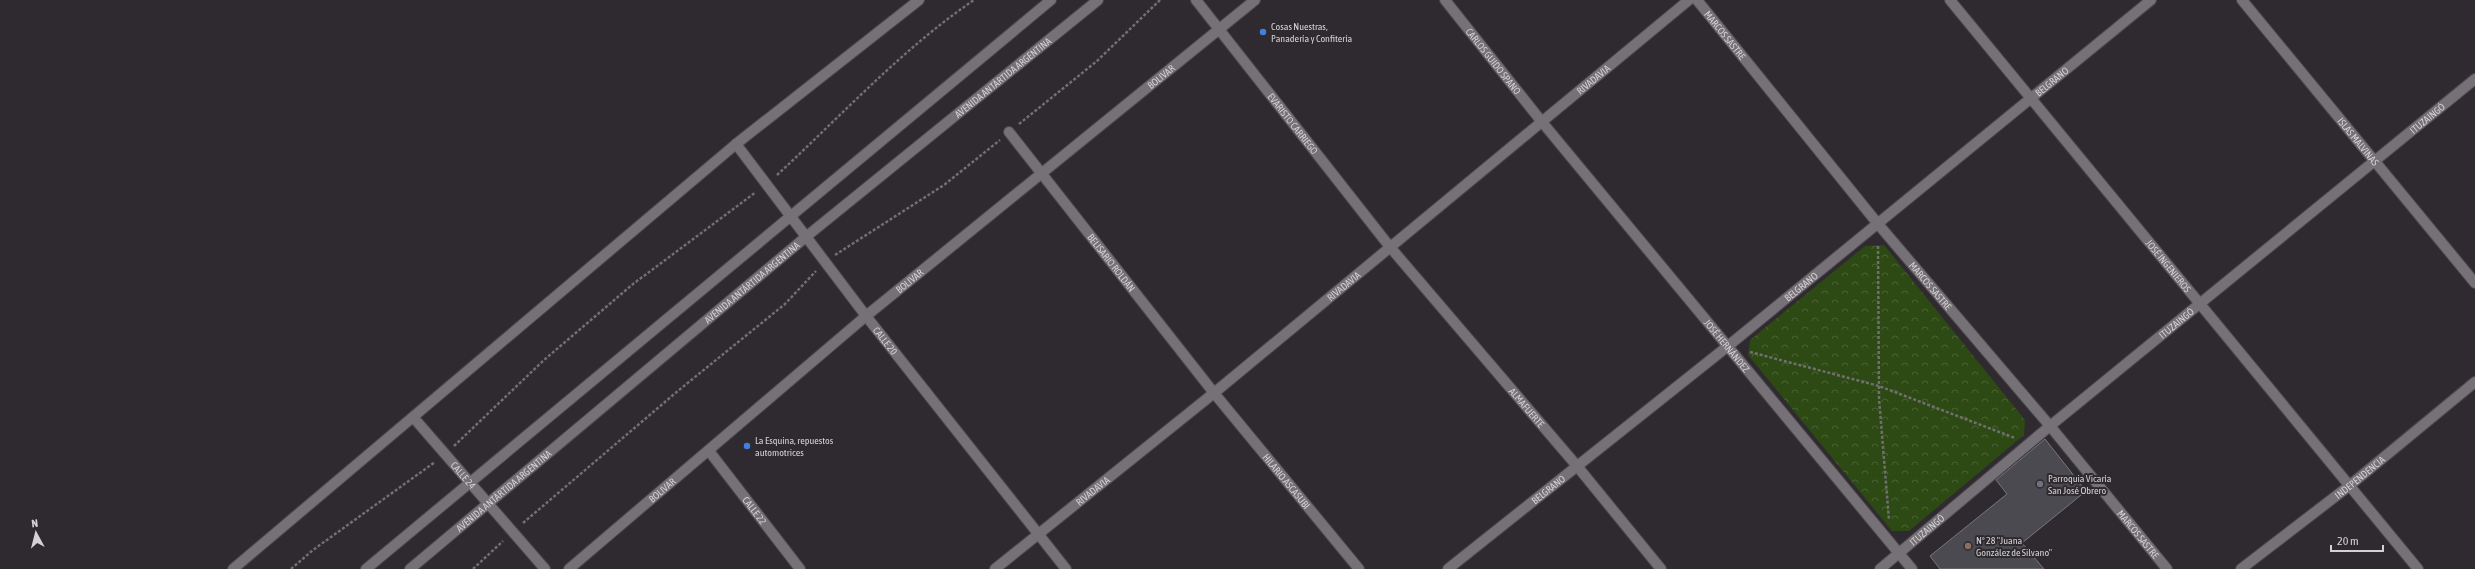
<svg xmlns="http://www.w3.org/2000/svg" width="2475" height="569" font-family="'Asap Condensed',sans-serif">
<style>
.park{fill:url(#park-crowns)}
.building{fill:#4a4a50;stroke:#77777d}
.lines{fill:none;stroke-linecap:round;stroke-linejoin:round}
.street-casing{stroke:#4b484c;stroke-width:12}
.secondary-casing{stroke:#4b484c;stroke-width:12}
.path{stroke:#726f73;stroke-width:2.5;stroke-dasharray:3 2;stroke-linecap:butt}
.street{stroke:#767176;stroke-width:10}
.secondary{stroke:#767176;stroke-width:10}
.shop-dot{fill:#3f7fe0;stroke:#2e2a2f;stroke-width:1.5}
.worship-dot{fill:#6b7280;stroke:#2e2a2f;stroke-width:1.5}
.education-dot{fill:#8d6e63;stroke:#2e2a2f;stroke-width:1.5}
.labels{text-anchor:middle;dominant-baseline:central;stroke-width:4;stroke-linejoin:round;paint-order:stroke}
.poi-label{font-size:10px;fill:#d3d1d3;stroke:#2e2a2f;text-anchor:start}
.street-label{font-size:10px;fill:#d3d1d3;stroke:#2e2a2f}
</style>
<defs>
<pattern id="park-crowns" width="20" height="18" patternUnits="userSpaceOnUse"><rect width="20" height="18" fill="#2d4914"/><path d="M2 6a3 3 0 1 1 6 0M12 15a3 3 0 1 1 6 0" fill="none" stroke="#4b6235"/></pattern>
</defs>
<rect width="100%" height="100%" fill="#2e2a2f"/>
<path class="park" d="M1884 245 2025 420 2024 435 1909 531H1892L1748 355 1750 340 1865 246Z"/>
<path class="building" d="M2045 439 2086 491 2022 543 2044 569H1940L1930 556 2007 494 1996 480Z"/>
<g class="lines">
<g class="street-casing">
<g id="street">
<path id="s1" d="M1196 0 1390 247 1577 466 1661 569"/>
<path id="s2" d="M1445 0 1542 122 1912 569"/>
<path id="s3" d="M1697 0 1878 224 2050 426 2167 569"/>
<path id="s4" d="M1950 0 2418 569"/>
<path id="s5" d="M2242 0 2475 283"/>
<path id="s6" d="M1009 132 1214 393 1359 569"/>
<path id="s7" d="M413 417 545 569"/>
<path id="s8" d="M709 451 800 569"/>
<path d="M233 569 736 144 919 0"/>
<path id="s9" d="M569 569 866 316 1255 0"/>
<path id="s10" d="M995 569 1214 393 1689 0"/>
<path id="s11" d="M1448 569 1728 346 2151 0"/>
<path id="s12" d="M1880 569 2050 426 2475 79"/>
<path id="s13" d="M2241 569 2349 486 2475 382"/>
</g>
</g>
<g class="secondary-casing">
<g id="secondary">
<path id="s14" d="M736 144 866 316 1066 569"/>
<path d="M366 569 1051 0"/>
<path id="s15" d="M410 569 807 236 1098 0"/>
</g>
</g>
<path class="path" d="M1019 124 1097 61 1160 0
M777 175C841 116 902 49 974 0
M1878 246 1879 398 1889 520
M835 255 944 185 1000 140
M1750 352 1879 386 2015 438
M454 446 544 360 633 284 756 192
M523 523 679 390 785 304 816 271
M291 569 313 550 435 462
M473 569 503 541"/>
<use href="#street" class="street"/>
<use href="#secondary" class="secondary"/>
</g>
<g class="shop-dot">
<circle cx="1263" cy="32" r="4"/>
<circle cx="747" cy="446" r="4"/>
</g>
<circle class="worship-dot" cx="2040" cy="484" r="4"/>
<circle class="education-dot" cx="1968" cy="546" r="4"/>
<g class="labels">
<g class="poi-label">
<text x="1271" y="26">Cosas Nuestras,<tspan x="1271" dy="12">Panadería y Confitería</tspan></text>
<text x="755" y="440">La Esquina, repuestos<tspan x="755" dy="12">automotrices</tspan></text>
<text x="2048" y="478">Parroquia Vicaría<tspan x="2048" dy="12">San José Obrero</tspan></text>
<text x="1976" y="540">N° 28 "Juana<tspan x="1976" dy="12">González de Silvano"</tspan></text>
</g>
<g class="street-label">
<text stroke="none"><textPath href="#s3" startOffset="45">MARCOS SASTRE</textPath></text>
<text stroke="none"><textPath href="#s2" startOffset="78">CARLOS GUIDO SPANO</textPath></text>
<text stroke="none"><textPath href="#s15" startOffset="770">AVENIDA ANTÁRTIDA ARGENTINA</textPath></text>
<text stroke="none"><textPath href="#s9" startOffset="770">BOLIVAR</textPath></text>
<text stroke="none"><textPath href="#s10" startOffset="773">RIVADAVIA</textPath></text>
<text stroke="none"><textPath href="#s11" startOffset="776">BELGRANO</textPath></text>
<text stroke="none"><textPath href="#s12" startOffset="709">ITUZAINGÓ</textPath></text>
<text stroke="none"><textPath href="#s1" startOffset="157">EVARISTO CARRIEGO</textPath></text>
<text stroke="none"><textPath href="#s5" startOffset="183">ISLAS MALVINAS</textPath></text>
<text stroke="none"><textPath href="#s6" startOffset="166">BELISARIO ROLDÁN</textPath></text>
<text stroke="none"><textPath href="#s4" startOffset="344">JOSÉ INGENIEROS</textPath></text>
<text stroke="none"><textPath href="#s9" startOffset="446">BOLIVAR</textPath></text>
<text stroke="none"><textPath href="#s15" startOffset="446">AVENIDA ANTÁRTIDA ARGENTINA</textPath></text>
<text stroke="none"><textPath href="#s10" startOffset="449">RIVADAVIA</textPath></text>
<text stroke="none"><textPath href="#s11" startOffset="452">BELGRANO</textPath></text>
<text stroke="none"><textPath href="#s3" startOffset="369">MARCOS SASTRE</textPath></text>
<text stroke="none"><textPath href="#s12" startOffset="385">ITUZAINGÓ</textPath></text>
<text stroke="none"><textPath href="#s14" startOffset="247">CALLE 20</textPath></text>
<text stroke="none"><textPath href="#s2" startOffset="446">JOSÉ HERNÁNDEZ</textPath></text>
<text stroke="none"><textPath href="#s1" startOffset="525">ALMAFUERTE</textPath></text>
<text stroke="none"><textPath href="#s7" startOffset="77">CALLE 24</textPath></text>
<text stroke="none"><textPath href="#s13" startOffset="150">INDEPENDENCIA</textPath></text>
<text stroke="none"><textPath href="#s6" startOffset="446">HILARIO ASCASUBI</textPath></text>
<text stroke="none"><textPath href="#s11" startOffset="128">BELGRANO</textPath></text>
<text stroke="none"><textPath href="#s15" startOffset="122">AVENIDA ANTÁRTIDA ARGENTINA</textPath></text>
<text stroke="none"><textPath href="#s10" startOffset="125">RIVADAVIA</textPath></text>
<text stroke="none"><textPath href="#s9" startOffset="122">BOLIVAR</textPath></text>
<text stroke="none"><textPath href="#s8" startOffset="75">CALLE 22</textPath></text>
<text stroke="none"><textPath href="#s12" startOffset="61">ITUZAINGÓ</textPath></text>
<text stroke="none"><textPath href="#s3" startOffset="693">MARCOS SASTRE</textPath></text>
</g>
</g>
<g transform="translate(36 533) rotate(353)" stroke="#2e2a2f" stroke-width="3" paint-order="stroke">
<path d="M0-3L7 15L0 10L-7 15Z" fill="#d3d1d3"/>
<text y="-6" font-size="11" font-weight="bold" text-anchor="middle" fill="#d3d1d3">N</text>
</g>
<path d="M2331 545v6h52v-6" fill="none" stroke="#d3d1d3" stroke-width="2"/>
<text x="2337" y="545" font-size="12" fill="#d3d1d3" stroke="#2e2a2f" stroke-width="3" paint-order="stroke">20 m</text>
</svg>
